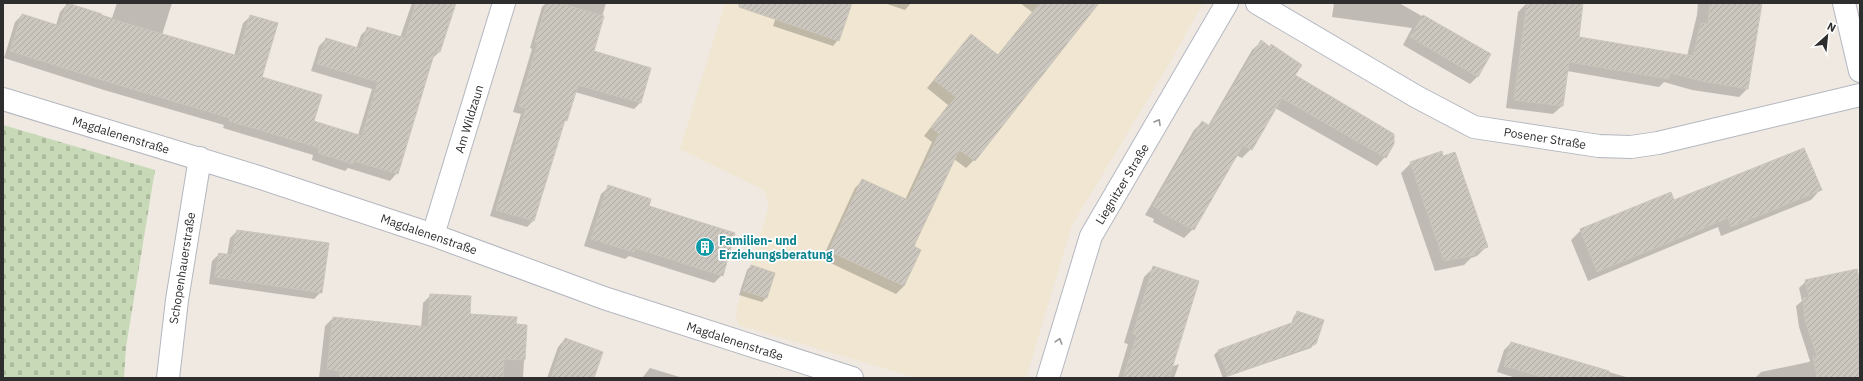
<svg xmlns="http://www.w3.org/2000/svg" width="1863" height="381" font-family="'IBM Plex Sans',sans-serif">
<style>
.education{fill:#f0e6d1}
.cemetery{fill:url(#cemetery-stones)}
.shadow{fill:#0003}
.building{fill:url(#building-hatch);stroke:#cbc5ba}
.lines{fill:none;stroke-linecap:round;stroke-linejoin:round}
.minor-casing{stroke:#b4b7c1;stroke-width:24}
.minor{stroke:#fff;stroke-width:22}
.oneway{stroke:#969696}
.labels{text-anchor:middle;dominant-baseline:central;stroke-width:3.5;stroke-linejoin:round;paint-order:stroke}
.street-label{font-size:12px;fill:#2e2e2e;stroke:#fff}
.culture-label{font-size:12px;font-weight:bold;fill:#0d838f;stroke:#fff;text-anchor:start}
</style>
<defs>
<pattern id="cemetery-stones" width="16" height="16" patternUnits="userSpaceOnUse"><rect width="16" height="16" fill="#c8d9b8"/><path d="M2 7V4a2 2 0 0 1 4 0v3zM10 15v-3a2 2 0 0 1 4 0v3z" fill="#acbb9e"/></pattern>
<pattern id="building-hatch" width="6" height="6" patternUnits="userSpaceOnUse"><rect width="6" height="6" fill="#cbc7bf"/><path d="M-1 1l2-2M0 6l6-6M5 7l2-2" fill="none" stroke="#afaba4"/></pattern>
</defs>
<rect width="100%" height="100%" fill="#efe9e1"/>
<path class="education" d="M725 3H1203L1169 64 1072 225 1026 378H916L739 325 736 314 737 307 769 207 765 191 680 149Z"/>
<path class="cemetery" d="M3 125 155 170 126 347 124 378H3Z"/>
<path class="shadow" d="M117 3H172L162 35 234 56 243 23 251 16 260 77 312 122 358 135 372 89 311 71 319 46 326 39 356 49 361 35 368 28 400 38 412 3H455L439 52 432 59 397 173 390 181 348 168 345 171 312 160 313 155 223 128 224 125 104 90 4 58 15 22 22 15 56 25 60 12 67 4 112 18Z
M546 3H606L592 52 650 68 640 103 634 109 575 92 566 120 562 124 533 221 527 227 490 216 521 114 513 112 532 49 530 48 542 7Z
M781 3H850L838 40 833 46 773 26Z
M884 3H911L905 10Z
M1020 3H1098L974 160 966 168 954 159 912 247 920 251 904 286 896 294 822 259 855 188 863 180 905 200 932 142 924 136 948 105 927 88 971 35 997 56 1032 12Z
M1334 3H1399L1490 55 1478 76 1470 84 1403 45 1412 28 1332 17Z
M1527 3H1582L1578 38 1687 56 1697 15 1698 3H1761L1748 88 1739 97 1692 90 1664 82 1659 87 1567 71 1562 106 1553 114 1506 108 1518 12Z
M1261 42 1269 48 1272 45 1294 76 1385 157 1377 166 1275 108 1251 149 1242 158 1236 155 1193 229 1184 238 1153 222 1154 219 1145 215 1194 130 1202 122 1208 126 1252 50Z
M1411 163 1487 246 1477 256 1471 258 1464 265 1435 271 1401 173Z
M609 187 647 206 722 275 714 283 629 256 625 259 584 246 601 194Z
M1820 190 1811 200 1721 236 1718 227 1588 281 1571 240 1581 230 1674 202Z
M237 231 321 292 314 299 209 284 212 261 219 254 227 255 230 238Z
M751 266 774 274 766 298 762 302 739 295 747 270Z
M1154 267 1171 367 1179 364 1174 378H1118L1128 344 1124 343 1144 277Z
M1806 281 1860 290V378H1516L1497 372 1504 350 1511 343 1626 377H1756L1761 372 1809 362 1810 361 1799 327 1796 306 1802 301 1799 288Z
M431 295 468 315 526 326 523 378H319L325 326 333 318 421 328 423 303Z
M1298 312 1315 343 1311 348 1223 378 1214 355 1218 351 1291 324 1294 316Z
M565 339 593 378H547L558 347Z
M650 368 683 378H642Z"/>
<path class="building" d="M67 3 102 14 101 16 238 56 250 15 278 23 262 77 322 95 314 121 362 136 378 82 317 64 326 38 361 49 367 27 405 38 416 3H456L440 52 435 51 398 174 354 161 353 164 318 153 320 148 229 121 230 118 112 83 10 51 22 14 60 26Z
M547 3H560L604 16 594 51 651 68 641 103 578 85 567 121 565 120 534 221 496 210 526 108 519 106 538 43 535 42Z
M739 3H852L839 41 739 7Z
M1040 3H1099L975 161 959 150 914 246 921 250 904 286 829 251 862 179 908 200 939 134 931 127 956 97 934 80 971 34 998 55Z
M1527 3H1583L1579 37 1693 56 1701 23 1708 24 1710 3H1762L1748 89 1701 81 1670 73 1669 79 1569 62 1563 106 1514 100Z
M1423 15 1491 54 1478 77 1410 37Z
M1261 40 1270 47 1271 44 1302 65 1295 75 1394 134V144L1386 158 1282 98 1252 150 1243 145 1194 230 1161 213 1162 211 1153 206 1202 121 1210 126Z
M1804 148 1822 190 1731 227 1728 218 1597 272 1580 229 1671 192 1674 200Z
M1442 151 1443 156 1455 152 1488 247 1474 252 1475 255 1444 261 1410 162Z
M608 185 651 199 649 206 735 233 723 276 635 248 634 252 591 239Z
M237 230 329 243 322 293 215 277 219 253 232 255Z
M751 265 775 273 767 298 743 291Z
M1153 266 1199 281 1169 378H1123L1137 335 1133 334Z
M1857 269 1860 285V378H1817L1813 356H1817L1805 320 1803 298 1809 297 1805 280Z
M430 294 471 296 470 314 517 317 516 324 527 325 525 360 504 359 503 378H339L340 371 327 369 333 317 428 327Z
M1297 311 1324 320 1316 344 1228 376 1218 350 1294 322Z
M565 338 603 352 594 378H551Z
M1511 342 1609 371V378H1546L1504 366Z"/>
<g class="lines">
<g class="minor-casing">
<path id="minor" d="M1257 3 1417 97 1474 127 1599 146 1631 147 1658 143 1860 95
M1844 3 1860 71
M3 99 255 176 433 235 604 298 852 378
M433 235 504 3
M168 378 177 300 200 158
M1048 378 1091 236 1227 3"/>
</g>
<use href="#minor" class="minor"/>
</g>
<defs><path id="oneway-chevron" d="M-2-3.5L2.5 0L-2 3.5" fill="none" stroke-width="1.6" stroke-linecap="round" stroke-linejoin="round"/></defs>
<g class="oneway">
<use href="#oneway-chevron" transform="translate(1158 122) rotate(-60)"/>
<use href="#oneway-chevron" transform="translate(1059 341) rotate(-73)"/>
</g>
<defs>
<g id="building-disc" transform="scale(1)"><circle r="9.5" fill="#0f9aa8" stroke="#fff"/><path d="M-4-6H4V6H1V3H-1V6H-4ZM-2.5-4.3h1.7v1.8h-1.7ZM.8-4.3h1.7v1.8H.8ZM-2.5-1h1.7V.8h-1.7ZM.8-1h1.7V.8H.8Z" fill="#fff"/></g>
</defs>
<g fill-rule="evenodd">
<use href="#building-disc" x="705" y="247"/>
</g>
<g class="labels">
<g class="street-label">
<text transform="translate(469 119) rotate(-73)">Am Wildzaun</text>
<text transform="translate(121 135) rotate(17)">Magdalenenstraße</text>
<text transform="translate(1545 138) rotate(9)">Posener Straße</text>
<text transform="translate(1122 184) rotate(-59)">Liegnitzer Straße</text>
<text transform="translate(429 234) rotate(19)">Magdalenenstraße</text>
<text transform="translate(182 268) rotate(-81)">Schopenhauerstraße</text>
<text transform="translate(735 341) rotate(18)">Magdalenenstraße</text>
</g>
<g class="culture-label">
<text x="719" y="240">Familien- und<tspan x="719" dy="14">Erziehungsberatung</tspan></text>
</g>
</g>
<rect width="1863" height="381" fill="none" stroke="#2e2e2e" stroke-width="8"/>
<g transform="translate(1827 36) rotate(27)" stroke="#ffffff" stroke-width="3" paint-order="stroke">
<path d="M0-3L7 15L0 10L-7 15Z" fill="#2e2e2e"/>
<text y="-6" font-size="11" font-weight="bold" text-anchor="middle" fill="#2e2e2e">N</text>
</g>
</svg>
